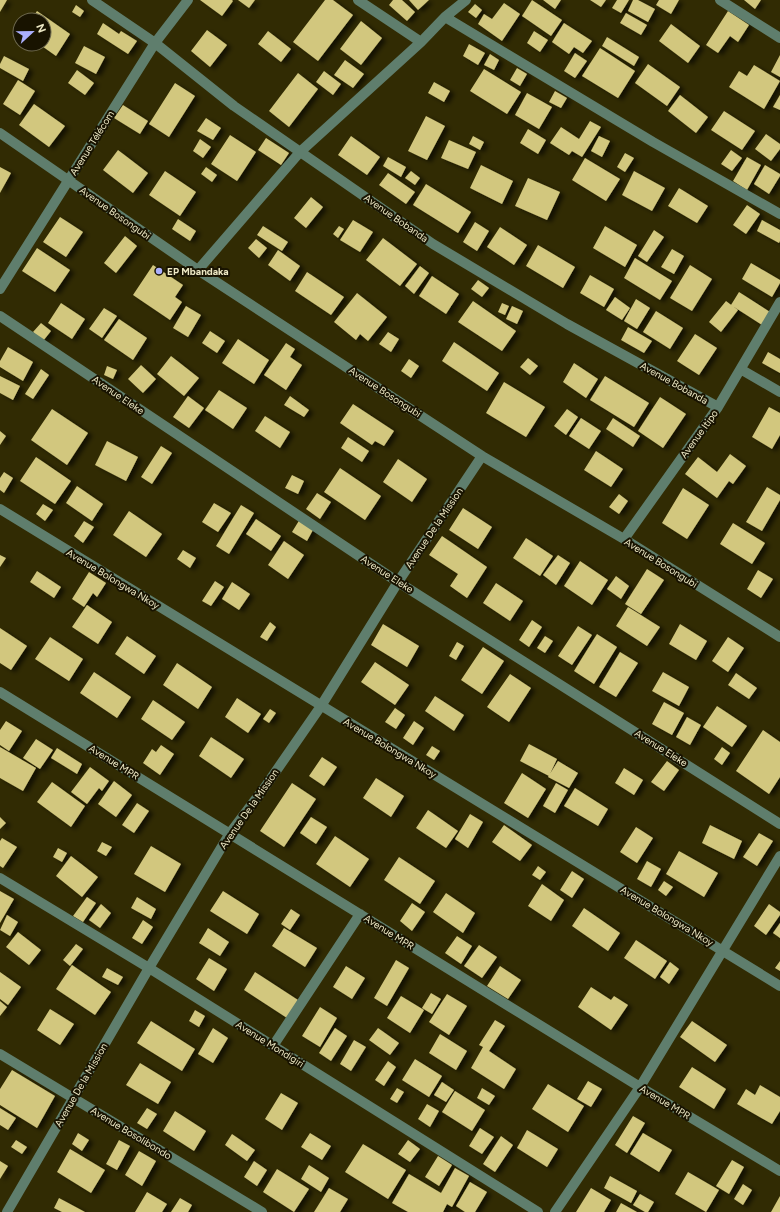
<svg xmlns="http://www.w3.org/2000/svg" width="780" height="1212" font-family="Figtree,sans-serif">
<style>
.building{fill:#d2c77e;filter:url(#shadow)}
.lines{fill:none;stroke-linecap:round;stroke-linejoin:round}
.minor{stroke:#5f7e6d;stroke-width:10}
.poi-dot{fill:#abaffb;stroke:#181300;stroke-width:1.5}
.labels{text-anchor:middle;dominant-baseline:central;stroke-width:4;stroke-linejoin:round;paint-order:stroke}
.street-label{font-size:10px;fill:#eee9c5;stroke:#181300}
.poi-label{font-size:10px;font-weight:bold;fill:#eee9c5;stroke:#181300;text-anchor:start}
</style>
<defs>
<filter id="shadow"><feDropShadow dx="4.5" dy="2.5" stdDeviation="2" flood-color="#0009"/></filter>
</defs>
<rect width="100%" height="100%" fill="#312b03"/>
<path class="building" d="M0 0H7L0 12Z
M200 0H232L233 1 222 16Z
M238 0H255L249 8Z
M325 0H333L353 15 318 61 293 42Z
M393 0H402L415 12 407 21 389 5Z
M409 0H429L418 10Z
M532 0 562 20 551 36 522 16Z
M543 0H561L555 9Z
M590 0H606L601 7Z
M617 0H629L621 13 612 8Z
M633 0H638L655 9 648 22 628 11Z
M659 0H679L671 14 656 5Z
M744 0H761L755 9Z
M504 3 520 14 502 41 478 24 484 14 492 19Z
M475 4 482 10 476 18 468 12Z
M76 5 84 11 80 17 72 12Z
M37 11 70 34 56 56 39 44H44V20H31Z
M728 11 749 25 738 42 730 36 718 53 706 45Z
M626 13 647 25 641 35 620 23Z
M361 21 382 38 361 65 340 49Z
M103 23 119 34 121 31 137 41 128 54 97 34Z
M564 23 592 41 583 53 574 47 569 54 552 42Z
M671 24 700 46 688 63 659 41Z
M207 30 227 45 210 67 191 51Z
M268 31 291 49 281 62 258 44Z
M534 31 548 40 540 52 527 43Z
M607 37 639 57 634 66 602 46Z
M469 44 485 53 478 65 463 56Z
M84 46 105 57 96 74 75 63Z
M600 48 635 71 618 98 582 76Z
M575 53 587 61 575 78 564 71Z
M490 54 499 60 494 70 484 65Z
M780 55V77L771 72Z
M4 56 29 69 23 81 0 68V64Z
M345 60 364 74 353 88 334 75Z
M648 64 680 87 667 106 635 83Z
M754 65 780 81 764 109 729 87 739 71 747 76Z
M517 68 527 74 520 86 510 80Z
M484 69 521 92 507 114 470 91Z
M77 70 94 83 85 95 68 83Z
M324 71 341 84 333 95 316 82Z
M298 73 318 89 289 127 269 111Z
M18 80 35 91 20 115 3 104Z
M434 82 450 91 444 102 428 93Z
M175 83 195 96 169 137 149 124Z
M555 91 567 98 561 108 549 102Z
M527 93 552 107 539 129 515 115Z
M680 95 708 117 696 133 668 111Z
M780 95V110L773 107Z
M34 104 65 126 49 147 19 125Z
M123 105 148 121 140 134 114 118Z
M724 111 755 131 742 150 711 130Z
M426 116 445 126 427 160 408 151Z
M206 118 221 128 213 140 197 131Z
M590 121 601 127 582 157 572 151 569 155 550 143 561 127 579 139Z
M528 129 546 140 538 154 520 143Z
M766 134 780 144V149L771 161 755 149Z
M230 135 256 152 237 181 211 164Z
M351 136 380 157 367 175 338 155Z
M473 136 484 142 480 150 469 144Z
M599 136 610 141 602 157 591 151Z
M266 138 289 153 281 165 258 150Z
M200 139 211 147 203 158 193 151Z
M449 140 476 152 468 169 441 158Z
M118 150 148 173 133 193 103 170Z
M731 150 742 158 732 171 721 164Z
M625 153 634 158 625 172 617 167Z
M388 157 406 167 401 177 383 166Z
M747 157 761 165 747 190 733 181Z
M585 158 620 179 606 201 572 180Z
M481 165 513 181 502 204 470 188Z
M765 165 780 174V176L769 194 754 184Z
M0 167 11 173 0 193Z
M206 167 217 175 212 182 201 174Z
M165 171 196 192 180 216 149 195Z
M411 171 420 178 415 185 405 178Z
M634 171 665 188 652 211 622 195Z
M388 173 415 192 406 204 379 185Z
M528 178 560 192 547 220 515 206Z
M426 184 471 212 458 233 413 205Z
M679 188 708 206 697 223 668 206Z
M311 197 323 207 306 228 294 218Z
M747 205 760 214 746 234 733 225Z
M60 217 83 232 66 257 43 242Z
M178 219 196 231 190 241 172 229Z
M353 220 373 232 360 252 340 240Z
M762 220 780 230V241L779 243 757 231Z
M475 222 489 231 477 251 463 242Z
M263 226 288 242 282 251 257 235Z
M339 226 344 229 338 238 333 234Z
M605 226 637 245 625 267 593 248Z
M500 227 527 245 514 265 487 247Z
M654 230 664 237 647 262 638 256Z
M125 236 137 246 116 273 104 263Z
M383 238 417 264 400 286 366 260Z
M256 239 267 248 259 258 248 248Z
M538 245 575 267 563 288 526 266Z
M37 248 70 270 55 292 22 271Z
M672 249 684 256 674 274 661 267Z
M278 250 300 266 290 281 268 265Z
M635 258 672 281 660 300 624 278Z
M751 263 780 280V283L772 297 742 279Z
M153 265 183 285 175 297 182 302 170 320 133 295Z
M690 265 712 279 692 311 670 298Z
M420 266 429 273 414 294 405 286Z
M307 272 344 297 331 315 295 291Z
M590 275 614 289 604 307 580 293Z
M432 276 459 294 446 314 419 296Z
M478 280 489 288 482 297 471 289Z
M739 292 770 312 762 325 731 305Z
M357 293 387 317 368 341 360 334 356 340 334 322Z
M615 297 630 308 622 320 606 310Z
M636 299 650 308 637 329 624 321Z
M473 301 516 331 502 351 458 322Z
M726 301 738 310 721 332 709 322Z
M61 303 85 319 72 339 48 323Z
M502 303 509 306 505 315 498 312Z
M186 306 201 315 188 337 173 328Z
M512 306 523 311 517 324 506 319Z
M104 308 117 316 102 338 89 329Z
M656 311 683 328 670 349 643 332Z
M119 319 147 338 133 360 104 340Z
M41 323 51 331 43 341 33 332Z
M628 327 652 341 644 353 621 340Z
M210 331 225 341 217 353 202 343Z
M388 332 399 339 391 352 379 344Z
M695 334 717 348 699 375 677 361Z
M238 339 269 360 254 384 222 363Z
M454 342 499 373 487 391 442 361Z
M286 343 295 349 290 357 302 365 286 390 264 375Z
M8 347 33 362 23 381 0 367V361Z
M768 352 780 359V373L762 363Z
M171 356 199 378 184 396 157 374Z
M528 358 538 366 530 375 520 367Z
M409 359 419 366 411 378 401 371Z
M574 363 598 379 586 398 563 382Z
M141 365 156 379 143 393 128 379Z
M107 366 117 370 113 379 104 375Z
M41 369 49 375 33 399 25 394Z
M0 376 20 386 13 400 0 393Z
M605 376 649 403 634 427 590 400Z
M504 382 545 407 526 437 486 413Z
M219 390 247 408 233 429 205 410Z
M188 396 204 408 189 428 173 417Z
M290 396 309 410 304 417 284 405Z
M660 397 686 414 663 448 638 431Z
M353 404 394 431 384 446 375 441 372 445 340 423Z
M769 407 780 413V435L772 449 752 437Z
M52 409 88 433 67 465 31 440Z
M567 409 578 417 566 435 554 426Z
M265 416 290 432 280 448 255 431Z
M581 418 601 431 589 449 569 436Z
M613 418 640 436 633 447 606 429Z
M0 431 6 436 0 445Z
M348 437 369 451 362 462 341 448Z
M107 441 138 457 126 481 95 465Z
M161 446 172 453 152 484 141 477Z
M596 451 623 469 611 487 584 470Z
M730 454 746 466 733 484 729 481 717 498 685 474 698 457 717 472Z
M36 457 71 481 55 504 20 481Z
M398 459 427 479 412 502 383 482Z
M340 468 381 496 365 520 324 492Z
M4 472 13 478 4 493 0 490V478Z
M292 475 304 481 298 494 285 488Z
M77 486 103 504 92 521 66 503Z
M767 487 780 495V500L762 531 746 522Z
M683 488 709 505 687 539 662 523Z
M317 493 331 502 320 519 306 509Z
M619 494 628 501 619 514 609 507Z
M214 503 231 513 218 532 202 522Z
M43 504 53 510 45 521 36 514Z
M241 505 254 513 229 554 216 546Z
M463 508 492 527 478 549 449 530Z
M129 511 162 534 146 557 113 535Z
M256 519 281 536 271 551 246 534Z
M300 519 314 528 307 541 292 532Z
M84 521 94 527 83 543 74 536Z
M733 523 765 543 752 564 720 544Z
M442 536 487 567 467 598 450 586 458 574 429 555Z
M526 538 553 556 540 576 513 558Z
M284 541 304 555 288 579 268 565Z
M183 550 196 558 190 568 177 559Z
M0 555 6 558 0 567Z
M558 555 570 563 556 585 543 575Z
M580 561 608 580 592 605 564 586Z
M647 569 664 580 641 614 625 604Z
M758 570 773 579 761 598 747 589Z
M37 571 61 587 54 598 30 582Z
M89 572 106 583 97 597 93 593 84 607 72 599Z
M616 576 629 586 621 599 607 589Z
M215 581 224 587 211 606 202 601Z
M232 582 250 594 239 610 222 599Z
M496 583 523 601 510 621 483 603Z
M87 605 112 622 98 644 72 627Z
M628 607 660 627 647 646 616 626Z
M532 620 542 627 529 647 519 640Z
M270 622 276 627 267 641 260 637Z
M383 624 419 646 407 667 371 645Z
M680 624 707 641 696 660 669 644Z
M578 626 592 635 572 665 558 656Z
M0 628 27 646 11 670 0 663Z
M597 634 617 647 594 684 574 671Z
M127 636 156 656 144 674 115 654Z
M545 636 553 641 545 653 537 648Z
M50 637 83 659 69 681 35 659Z
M728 637 744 648 728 672 712 661Z
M457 642 464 646 456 660 449 656Z
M483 647 504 661 482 694 461 680Z
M620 652 638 663 616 697 599 687Z
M375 662 409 685 395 705 361 682Z
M177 663 212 687 198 709 163 685Z
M94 672 131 697 117 718 80 693Z
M663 672 689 687 679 706 652 691Z
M736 673 757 688 749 699 728 685Z
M510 674 531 688 509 722 487 707Z
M435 696 464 715 454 731 425 711Z
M237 698 261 714 248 733 225 717Z
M153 700 185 722 172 740 141 719Z
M664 702 684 713 672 735 652 724Z
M717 706 747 726 732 747 703 727Z
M395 708 405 715 396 729 385 722Z
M270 709 276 713 269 723 263 719Z
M687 717 701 725 690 745 676 737Z
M6 721 22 731 9 751 0 745V730Z
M414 721 424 728 413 745 403 738Z
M763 730 780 742V777L769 794 736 771Z
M211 737 244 759 231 778 199 756Z
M36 739 53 750 40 769 23 758Z
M529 744 557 759 549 776 520 761Z
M161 745 174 754 160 775 143 763 152 749 156 752Z
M432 746 440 751 434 760 426 755Z
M0 747 36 768 23 791 0 778Z
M722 747 730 753 722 765 714 759Z
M57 748 82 764 77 774 51 758Z
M322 757 337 767 324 786 309 776Z
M558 761 578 773 569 788 548 777Z
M667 761 679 770 664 791 651 782Z
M90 767 109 781 102 791 99 788 87 804 71 792Z
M624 768 643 780 634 795 615 783Z
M522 773 546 789 528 818 504 803Z
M376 778 404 796 391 817 363 798Z
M114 781 132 795 116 817 98 804Z
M52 782 85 806 71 827 37 802Z
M292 783 316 799 284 847 260 831Z
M556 783 568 790 555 813 543 806Z
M575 788 608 809 598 826 564 806Z
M137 803 149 811 134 833 122 825Z
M428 810 458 831 446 848 416 828Z
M470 814 483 822 468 848 455 839Z
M0 817 6 823 0 829Z
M311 817 327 827 316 844 300 833Z
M504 825 532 845 520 861 492 842Z
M710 825 742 841 734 859 702 843Z
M636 827 653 838 637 863 620 852Z
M759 833 773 841 757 866 743 857Z
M335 836 369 859 350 887 316 864Z
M2 838 17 847 3 868 0 866V841Z
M102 842 112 847 106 856 97 851Z
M151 846 181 864 165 892 134 874Z
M58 848 67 853 62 862 53 857Z
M679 851 718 873 704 897 666 874Z
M71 856 98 877 82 897 56 876Z
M399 857 435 881 420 904 384 880Z
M647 861 661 869 651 887 637 879Z
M538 866 546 872 540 880 532 875Z
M572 871 584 879 572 898 560 890Z
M664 881 673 887 666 896 658 890Z
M542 884 564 900 551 921 528 906Z
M0 891 14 899 0 923Z
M223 891 259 914 247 934 210 911Z
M446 893 475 913 463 933 433 912Z
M87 897 96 903 83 922 73 916Z
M137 897 156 909 151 919 131 908Z
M412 903 425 912 412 931 400 921Z
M101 904 111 913 100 928 89 920Z
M769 904 780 912V915L766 935 754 926Z
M584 908 620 933 608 951 572 926Z
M291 909 300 915 290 930 281 924Z
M7 915 18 922 10 936 0 930Z
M143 920 153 927 142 944 132 938Z
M780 923V938L773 933Z
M208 928 229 942 220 956 199 943Z
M284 928 317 948 305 967 272 946Z
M18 932 41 950 29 965 6 947Z
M457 936 472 946 461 964 445 953Z
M636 940 667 961 655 979 624 958Z
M76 944 83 949 70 966 63 960Z
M479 945 497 957 482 978 464 966Z
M209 958 227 969 214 991 196 979Z
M396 960 409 968 387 1006 374 998Z
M780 961V971L775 968Z
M670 962 679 969 669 984 660 977Z
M72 965 111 992 95 1015 56 989Z
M346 966 365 978 352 999 333 987Z
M500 966 521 980 508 999 487 986Z
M107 968 123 977 118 985 102 977Z
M0 972 21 987 8 1005 0 999Z
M255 972 298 1000 287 1018 244 990Z
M591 987 611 1000 614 996 628 1005 611 1030 578 1007Z
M431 993 441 999 432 1014 422 1008Z
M447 994 467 1006 449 1035 429 1022Z
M401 996 424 1010 410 1033 387 1018Z
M0 1001 7 1007 0 1016Z
M320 1007 337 1018 320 1047 302 1036Z
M50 1009 74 1024 60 1045 37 1030Z
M195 1010 205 1016 199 1027 189 1021Z
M495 1020 505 1026 489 1051 516 1069 504 1089 471 1068 483 1047 479 1045Z
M151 1021 195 1049 182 1071 137 1043Z
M692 1021 727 1045 715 1062 680 1037Z
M213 1028 228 1038 213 1063 198 1054Z
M335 1028 347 1036 331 1061 319 1053Z
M378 1028 399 1043 390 1055 369 1040Z
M440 1034 467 1051 456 1070 429 1053Z
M354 1040 366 1047 351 1071 340 1064Z
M415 1059 442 1076 429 1097 402 1080Z
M388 1061 396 1067 384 1086 375 1080Z
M140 1063 171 1082 158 1104 126 1085Z
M692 1067 726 1089 714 1109 679 1087Z
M12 1070 55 1096 37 1128 0 1105V1089Z
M588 1081 602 1089 591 1107 577 1099Z
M442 1082 454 1090 446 1102 434 1095Z
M548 1084 584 1106 568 1132 532 1109Z
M760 1085 780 1097V1111L772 1124 737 1104 746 1089 755 1095Z
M397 1088 404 1092 397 1103 390 1099Z
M482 1088 495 1096 489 1105 477 1098Z
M455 1091 485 1110 472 1131 442 1112Z
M281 1093 298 1103 282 1130 265 1119Z
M427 1104 439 1111 430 1127 418 1119Z
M0 1108 16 1118 8 1130 0 1125Z
M147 1108 157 1114 147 1129 137 1123Z
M175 1111 206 1131 194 1151 163 1131Z
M633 1116 645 1123 627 1153 615 1145Z
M480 1128 494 1137 482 1154 469 1146Z
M527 1130 558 1149 547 1167 517 1148Z
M78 1133 89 1140 82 1151 72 1144Z
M310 1133 331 1146 322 1160 301 1147Z
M643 1133 672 1150 659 1172 630 1154Z
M232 1134 255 1150 247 1161 225 1145Z
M501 1136 513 1145 495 1172 483 1164Z
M16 1140 27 1147 22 1154 11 1147Z
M119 1140 130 1146 117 1170 106 1164Z
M408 1140 420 1149 410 1162 398 1154Z
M363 1144 406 1170 388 1199 345 1172Z
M70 1149 105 1170 91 1193 57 1172Z
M139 1151 156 1161 142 1186 125 1175Z
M438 1156 452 1165 439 1186 425 1177Z
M732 1160 744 1167 729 1194 716 1186Z
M0 1161 8 1166 0 1179Z
M254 1161 267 1170 257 1186 244 1177Z
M309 1165 329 1178 321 1192 301 1179Z
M455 1168 469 1176 452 1207 447 1204 443 1212H408L392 1203 409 1174 441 1193Z
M277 1169 309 1189 294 1212 263 1192Z
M688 1172 719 1190 706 1212 675 1194Z
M610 1176 637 1191 631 1203 604 1188Z
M470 1182 487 1192 475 1212H465L456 1206Z
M743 1184 752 1190 743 1205 734 1199Z
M329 1188 348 1199 340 1212H314Z
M591 1188 611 1200 604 1212H576Z
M147 1192 167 1204 162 1212H135Z
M640 1194 654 1202 648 1212H645L633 1205Z
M780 1196V1212H771Z
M59 1198 85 1212H62L54 1208Z
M180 1198 192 1205 188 1212H171Z
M621 1203 637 1212H616Z"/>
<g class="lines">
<path class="minor" d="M92 0 155 43 234 106 433 244 567 324 718 407
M358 0 421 42
M720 0 780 38
M445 17 653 142 780 214
M0 133 198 270 482 456 624 539 780 637
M198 270 300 152 421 42 445 17 466 0
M0 289 155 43 188 0
M0 316 398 582 780 824
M742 370 780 392
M0 509 780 986
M624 539 718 407 780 302
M0 692 640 1087 780 1171
M0 878 149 968 538 1212
M273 1046 360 914
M0 1054 262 1212
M7 1212 149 968 230 833 265 787 321 706 398 582 482 456
M555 1212 640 1087 780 856"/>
</g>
<circle class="poi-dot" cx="159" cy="271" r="4"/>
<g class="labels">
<g class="street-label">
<text transform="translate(92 143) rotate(-58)">Avenue Télécom</text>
<text transform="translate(115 213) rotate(35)">Avenue Bosongubi</text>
<text transform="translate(396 218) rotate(35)">Avenue Bobanda</text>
<text transform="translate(674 383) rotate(29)">Avenue Bobanda</text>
<text transform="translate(385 392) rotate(33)">Avenue Bosongubi</text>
<text transform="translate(118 395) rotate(34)">Avenue Eleke</text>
<text transform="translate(699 434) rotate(-54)">Avenue Itipo</text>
<text transform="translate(434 528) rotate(-56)">Avenue De la Mission</text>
<text transform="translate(661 563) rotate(32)">Avenue Bosongubi</text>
<text transform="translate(387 574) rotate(33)">Avenue Eleke</text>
<text transform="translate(113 579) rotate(31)">Avenue Bolongwa Nkoy</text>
<text transform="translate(390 748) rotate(31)">Avenue Bolongwa Nkoy</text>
<text transform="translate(661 748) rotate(32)">Avenue Eleke</text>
<text transform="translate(114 762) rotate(32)">Avenue MPR</text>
<text transform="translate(249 809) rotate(-55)">Avenue De la Mission</text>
<text transform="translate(667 916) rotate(31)">Avenue Bolongwa Nkoy</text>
<text transform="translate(389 932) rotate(32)">Avenue MPR</text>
<text transform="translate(270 1044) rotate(32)">Avenue Mondigiri</text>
<text transform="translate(81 1085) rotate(-60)">Avenue De la Mission</text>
<text transform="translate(665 1102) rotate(31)">Avenue MPR</text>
<text transform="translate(131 1133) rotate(31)">Avenue Bosolibondo</text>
</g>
<g class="poi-label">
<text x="167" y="271">EP Mbandaka</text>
</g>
</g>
<g transform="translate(32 32) rotate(68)"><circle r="19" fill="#181300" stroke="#6e694f"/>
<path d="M0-3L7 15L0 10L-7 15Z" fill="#abaffb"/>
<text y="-6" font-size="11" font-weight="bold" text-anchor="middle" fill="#eee9c5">N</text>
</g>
</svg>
